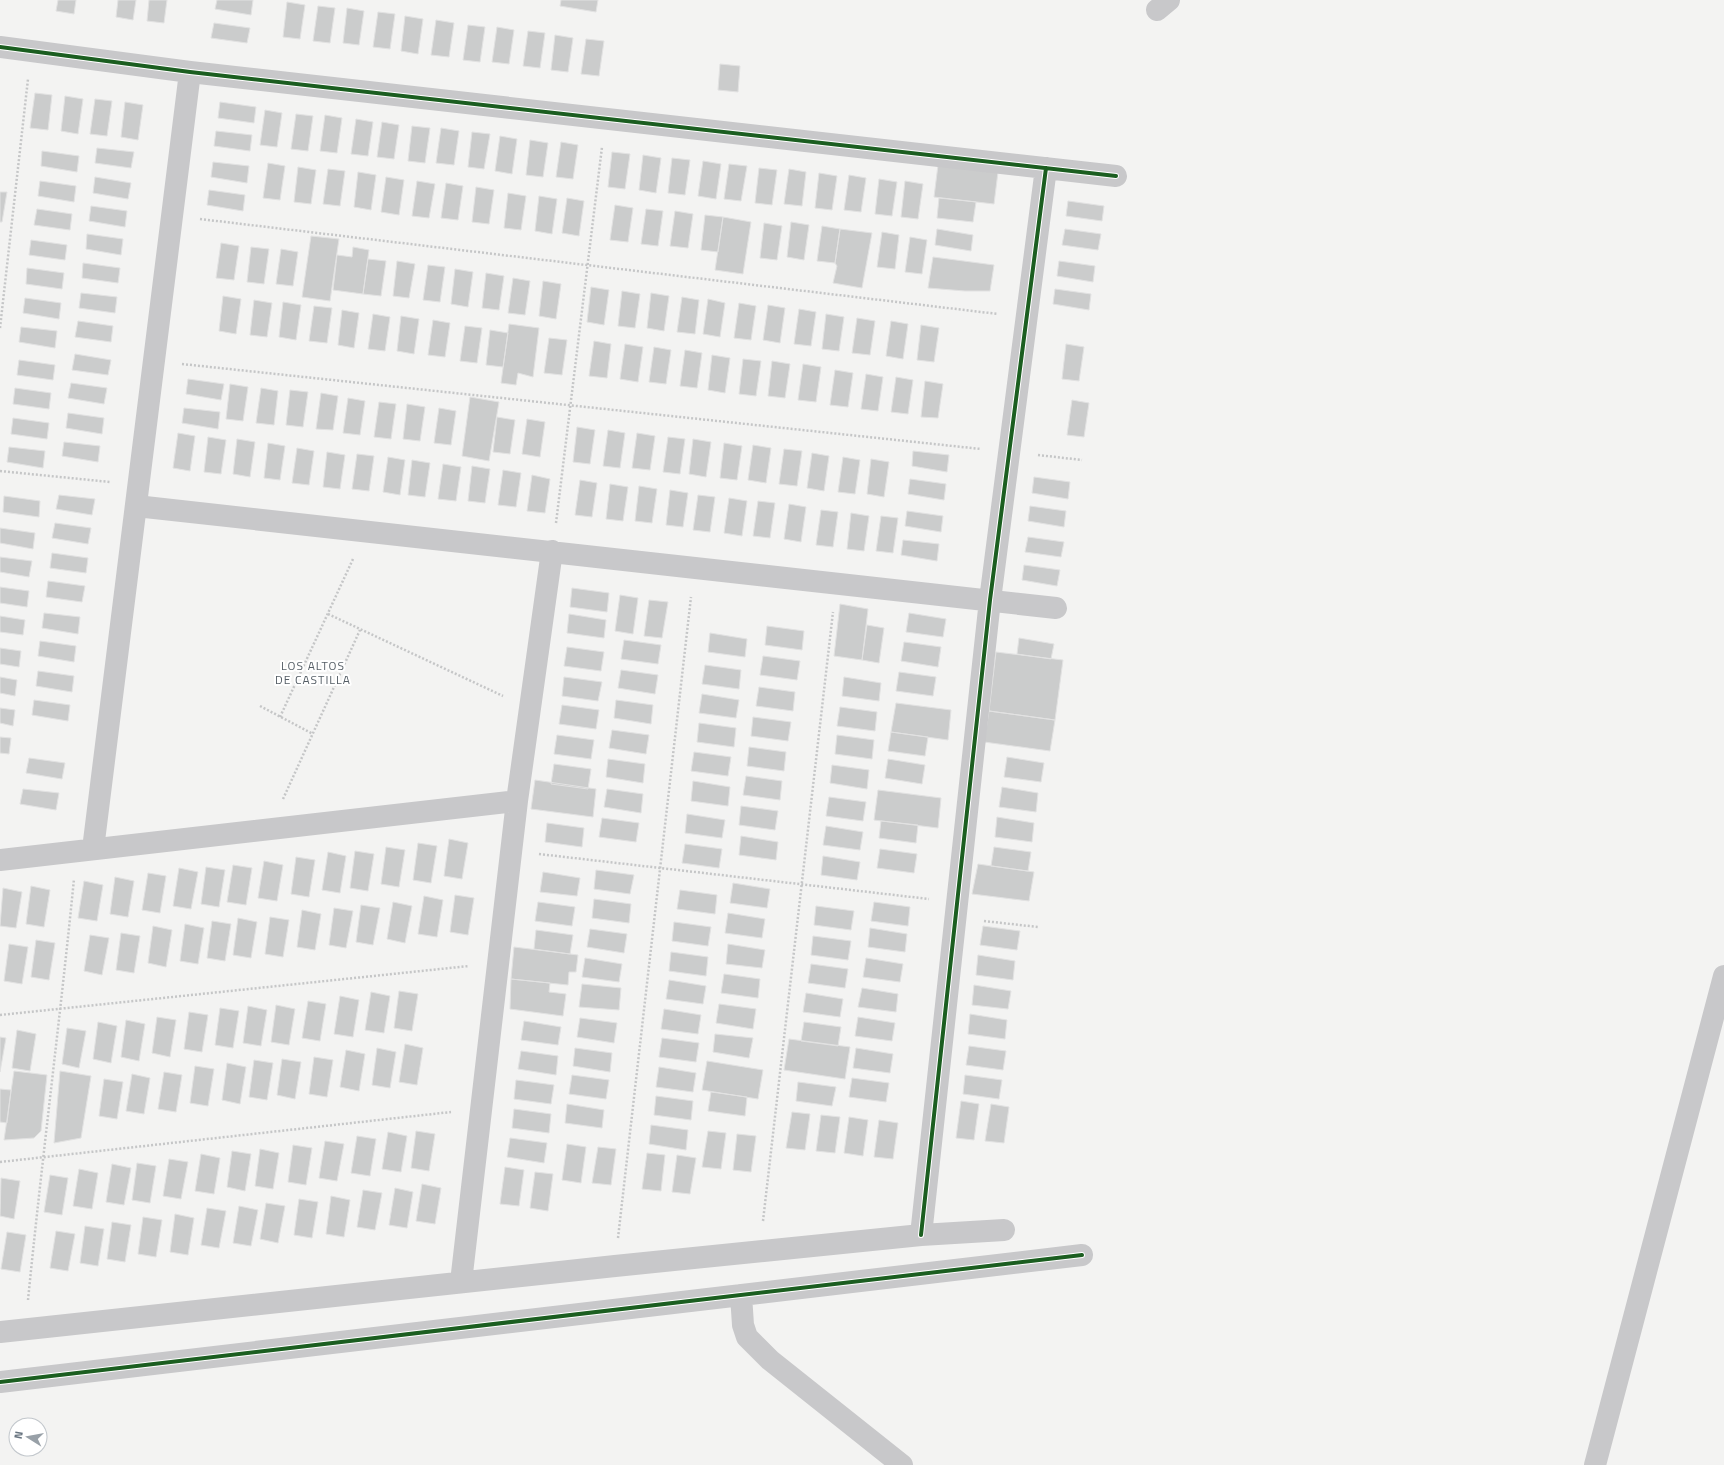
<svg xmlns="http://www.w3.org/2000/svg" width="1724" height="1465" font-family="'Titillium Web',sans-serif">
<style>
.building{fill:#cbcccc;stroke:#e2e2e2}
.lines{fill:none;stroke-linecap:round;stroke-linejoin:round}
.path{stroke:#c5c6c7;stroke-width:2.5;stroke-dasharray:2 2;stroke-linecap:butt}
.minor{stroke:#c8c8ca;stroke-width:22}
.cycleway-casing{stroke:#fff;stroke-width:6}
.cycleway{stroke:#1b5e20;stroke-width:4}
.labels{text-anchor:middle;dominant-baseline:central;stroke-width:4;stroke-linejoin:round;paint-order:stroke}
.neighbourhood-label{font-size:12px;letter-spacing:1px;fill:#545d65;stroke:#fff}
</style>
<rect width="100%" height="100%" fill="#f3f3f2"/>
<path class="building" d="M58 0H76L74 14 56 11Z
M118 0H136L133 20 116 17Z
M149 0H167L164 23 147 21Z
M217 0H253L251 15 215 9Z
M561 0H598L596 12 560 6Z
M287 2 305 5 300 39 283 37Z
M318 6 335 8 330 43 313 41Z
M347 8 364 11 359 45 343 43Z
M378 12 395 14 390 49 373 47Z
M405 16 423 19 418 54 401 51Z
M436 20 454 23 449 57 431 55Z
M214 23 250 28 247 43 211 38Z
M468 25 485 27 480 62 463 60Z
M497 27 514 30 509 64 492 62Z
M528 31 545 33 540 68 523 66Z
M555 35 573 38 568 72 551 70Z
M586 39 604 41 599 76 581 74Z
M720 64 740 66 738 92 718 90Z
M35 93 52 95 48 130 30 128Z
M65 96 83 99 78 134 61 131Z
M95 99 112 101 107 136 90 134Z
M125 102 143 105 138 140 121 137Z
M220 102 256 107 254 123 218 118Z
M265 110 282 113 277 147 260 145Z
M296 114 313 116 308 151 291 149Z
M325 115 342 118 337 153 320 151Z
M356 119 373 122 368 156 351 154Z
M382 122 399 125 394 159 377 157Z
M412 126 430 128 425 163 408 161Z
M441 128 459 131 454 165 436 163Z
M216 131 252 135 250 151 214 146Z
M472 132 490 134 484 169 468 167Z
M500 136 517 139 512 174 495 171Z
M530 140 548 143 543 177 526 175Z
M561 142 578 145 573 179 556 177Z
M97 148 134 152 131 168 95 163Z
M42 151 79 156 77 172 41 166Z
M612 152 630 154 625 189 608 187Z
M643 155 661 158 656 193 639 190Z
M672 158 690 160 685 195 668 193Z
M703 161 721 164 716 199 698 196Z
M213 162 249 166 247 183 211 177Z
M268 163 285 166 280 200 263 198Z
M729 164 747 166 741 201 724 199Z
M938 165 998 172 994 204 934 197Z
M298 167 316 170 311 204 294 202Z
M759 168 777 170 772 205 755 203Z
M328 169 345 171 340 206 323 204Z
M789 169 806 172 802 206 784 204Z
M358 172 376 175 371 210 354 207Z
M819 173 837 176 832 210 815 208Z
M849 175 866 178 861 212 844 210Z
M95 177 131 183 128 199 93 193Z
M386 177 404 180 399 215 381 212Z
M879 179 897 182 892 216 875 214Z
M40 181 76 186 74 202 38 196Z
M417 181 435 184 429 218 412 216Z
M905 181 923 184 918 219 901 217Z
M446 183 463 186 458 220 441 218Z
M476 187 494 190 489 224 472 222Z
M209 190 245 195 243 211 207 205Z
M0 192H7L2 222H0Z
M508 193 526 196 521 230 504 228Z
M539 196 557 199 552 234 535 231Z
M567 198 584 201 579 236 562 233Z
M939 198 976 202 973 222 937 218Z
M1068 201 1104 206 1102 221 1066 216Z
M615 205 633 208 628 242 610 240Z
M91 206 127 211 125 227 89 221Z
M37 209 72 214 70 230 34 225Z
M646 209 663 211 658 246 641 244Z
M675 211 693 214 688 248 670 246Z
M705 215 723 217 718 252 701 250Z
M723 217 751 222 743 274 715 270Z
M791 222 809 225 804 260 787 257Z
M764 223 782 226 777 260 760 258Z
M822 226 840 229 835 263 817 261Z
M840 229 872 233 862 288 833 283 837 266 835 263Z
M937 229 973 235 971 251 935 245Z
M1065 229 1101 234 1098 250 1062 245Z
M882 232 899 235 895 269 877 267Z
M87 234 123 239 121 255 86 249Z
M311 236 339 239 330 301 302 297Z
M910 237 927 240 922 274 905 272Z
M31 240 67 245 65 260 29 255Z
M221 243 239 246 234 280 216 278Z
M251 247 269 249 264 284 247 282Z
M353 247 369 250 363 294 333 290 337 255 352 257Z
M281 249 298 252 293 286 276 284Z
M933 257 994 265 990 291H965L928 288Z
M368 259 386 261 381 296 363 294Z
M397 261 415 264 409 298 393 296Z
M1059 261 1095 266 1093 282 1057 276Z
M83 263 120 268 118 283 82 278Z
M428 265 445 267 440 302 423 300Z
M27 268 64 273 62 289 26 284Z
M455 269 473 272 468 307 451 304Z
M486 273 504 276 499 310 482 308Z
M513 278 530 281 525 315 508 313Z
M543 281 561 284 556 319 539 316Z
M591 287 609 290 604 325 587 322Z
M1055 289 1091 294 1089 310 1053 304Z
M622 291 640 294 635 328 618 326Z
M81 293 117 297 115 313 79 308Z
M651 293 669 296 664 331 647 328Z
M223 296 241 299 236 334 219 331Z
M682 297 699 300 695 334 677 332Z
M25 298 61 303 59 319 23 313Z
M708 299 725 303 720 337 703 334Z
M254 300 272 303 267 337 250 335Z
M283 302 301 305 296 340 279 337Z
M739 303 756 306 751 340 734 338Z
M768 305 785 308 780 343 763 340Z
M314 306 332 308 327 343 309 341Z
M799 309 816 312 811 346 794 344Z
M342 310 359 313 354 348 338 345Z
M373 314 390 317 385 351 368 349Z
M826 314 844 317 839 351 822 349Z
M401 316 419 319 414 354 397 351Z
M857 318 875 321 870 355 852 353Z
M433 320 450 323 445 357 428 355Z
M78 321 113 326 111 342 75 337Z
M891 321 908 324 903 359 886 356Z
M509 324 539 328 533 377 518 373 516 385 501 383Z
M921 325 939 328 934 362 917 360Z
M465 326 482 328 477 363 460 361Z
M21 327 57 331 55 348 19 342Z
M490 330 508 333 503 367 486 365Z
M549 338 567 340 562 375 544 373Z
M594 341 611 344 607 378 589 376Z
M625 344 643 347 638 382 620 379Z
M1066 344 1084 347 1079 381 1062 379Z
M654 347 671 350 666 384 649 382Z
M685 350 702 353 697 388 680 386Z
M75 354 111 360 108 375 72 370Z
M712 355 730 358 725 393 708 390Z
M743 359 761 361 756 396 739 394Z
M19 360 55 365 53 380 17 375Z
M772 361 790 364 785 398 768 396Z
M803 364 821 367 816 402 798 400Z
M835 370 853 373 848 407 830 405Z
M866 374 883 377 878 411 861 409Z
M896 377 913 380 908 414 891 412Z
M188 379 224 384 221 400 186 394Z
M925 381 943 384 938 418 921 417Z
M71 383 107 388 104 404 68 398Z
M230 384 248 387 243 421 226 419Z
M15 388 51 393 49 409 13 404Z
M261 388 278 391 274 425 256 423Z
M290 390 308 392 303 427 286 425Z
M321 393 338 396 333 430 316 429Z
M470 397 499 402 489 461 462 456Z
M348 398 365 401 360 435 343 433Z
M1072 400 1089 403 1084 437 1067 435Z
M379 402 396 404 391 439 374 437Z
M407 404 425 407 420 441 403 439Z
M184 408 220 412 218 429 182 423Z
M439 408 456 411 451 445 434 443Z
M68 413 104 418 102 434 66 428Z
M497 417 515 420 510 454 493 452Z
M13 418 49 423 47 439 11 434Z
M527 419 545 422 540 457 522 454Z
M577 427 595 430 590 464 573 462Z
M608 430 625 433 620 468 603 466Z
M178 433 195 436 190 471 173 468Z
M637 433 655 436 650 470 632 468Z
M208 437 226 440 221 474 204 472Z
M668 437 685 439 680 474 663 472Z
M237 439 255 442 250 477 233 474Z
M693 439 711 442 706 477 689 474Z
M64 442 100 446 98 462 62 456Z
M268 443 285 446 280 480 264 478Z
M724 443 742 446 737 480 720 478Z
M753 445 771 448 766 483 748 480Z
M9 447 45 451 43 468 7 462Z
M297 448 314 451 309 485 292 483Z
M784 449 802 451 797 486 779 484Z
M913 451 949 455 947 472 912 466Z
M327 452 345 455 340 489 323 487Z
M812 453 829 456 824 491 807 488Z
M357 454 374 456 369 491 352 489Z
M388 457 405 460 400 495 383 492Z
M843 457 860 460 855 494 838 492Z
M871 459 889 462 884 497 867 494Z
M412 460 430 463 425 497 408 495Z
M443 464 461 467 456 501 438 499Z
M472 466 490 469 485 503 468 501Z
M503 470 521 473 516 507 498 505Z
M532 475 550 479 545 513 527 511Z
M1034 477 1070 482 1068 499 1032 493Z
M910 479 946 484 944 500 908 494Z
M580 480 597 483 592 517 575 515Z
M610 484 628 487 623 521 606 519Z
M639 486 657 489 652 523 635 521Z
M670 490 688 493 683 527 666 525Z
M59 495 95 499 92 515 56 509Z
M698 495 715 497 710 532 693 530Z
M4 496 40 501 39 517 3 512Z
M729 498 747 501 742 536 724 533Z
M758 501 775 503 770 538 753 536Z
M789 504 806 507 801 542 784 539Z
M1030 506 1066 511 1064 527 1028 521Z
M821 510 838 512 833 547 816 545Z
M907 511 943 516 941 532 905 526Z
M851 513 869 516 864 551 847 549Z
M881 516 898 518 893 553 876 551Z
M55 523 91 528 88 544 52 538Z
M0 528 35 533 33 549 0 543Z
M1028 537 1064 542 1061 557 1025 552Z
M903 540 939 544 937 561 901 555Z
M52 553 88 558 86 573 50 568Z
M0 557 32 561 29 577 0 572Z
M1024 565 1060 570 1057 586 1022 580Z
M48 581 85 586 82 602 46 597Z
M0 587 29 591 27 607 0 603Z
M572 588 609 593 607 612 570 607Z
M620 595 638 598 633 634 615 631Z
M649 600 668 602 662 638 644 636Z
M840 604 868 609 862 660 834 656Z
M44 613 80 617 78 634 42 628Z
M909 613 946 619 943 637 906 632Z
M569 614 606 620 604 638 567 633Z
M0 616 25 620 23 635 0 632Z
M867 625 884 628 879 663 862 660Z
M767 626 804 631 802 650 765 645Z
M710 633 747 639 745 657 708 652Z
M1019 638 1054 644 1051 659 1017 654Z
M624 640 661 645 658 664 621 659Z
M40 641 76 646 74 662 38 656Z
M904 642 941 647 938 667 901 661Z
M567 647 604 652 601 671 564 666Z
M0 648 21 651 19 667 0 664Z
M996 652 1063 660 1055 720 989 711Z
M763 656 800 661 797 680 760 675Z
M705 665 741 670 739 689 702 684Z
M621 670 658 675 655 694 618 688Z
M38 671 74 676 72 692 36 686Z
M899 672 936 677 933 696 896 691Z
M0 677 17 680 15 696 0 693Z
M564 677 602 682 598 701 562 696Z
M844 677 881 683 879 701 842 696Z
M759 687 795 692 793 711 756 706Z
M702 694 739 700 736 718 699 713Z
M34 700 70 705 68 721 32 715Z
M616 700 653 705 651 724 614 718Z
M896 703 951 710 948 740 891 732Z
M562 705 599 710 596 729 559 724Z
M840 707 877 712 875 731 837 726Z
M0 708 15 710 13 726 0 723Z
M989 711 1055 720 1050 751 984 742Z
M753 717 791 722 788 741 751 736Z
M699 723 736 728 734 747 697 742Z
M612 730 649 735 646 754 609 748Z
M891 732 928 737 925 756 888 751Z
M557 735 594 740 591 759 554 754Z
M837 735 874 740 872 759 835 754Z
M0 737 11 738 9 754 0 753Z
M749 747 786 752 784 771 747 766Z
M694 752 731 757 728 776 691 771Z
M1007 757 1044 763 1041 782 1004 777Z
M29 758 65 763 62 779 26 773Z
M608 759 645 764 643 783 606 777Z
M888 759 925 765 922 784 885 778Z
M554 764 591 769 588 789 551 784Z
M832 765 869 770 867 789 830 783Z
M746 776 782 781 780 800 743 795Z
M535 780 596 789 593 817 531 809Z
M693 781 730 787 728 806 691 801Z
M1002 787 1038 793 1036 812 999 807Z
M23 789 59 793 56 810 20 804Z
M607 789 643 794 641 813 604 807Z
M878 790 941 798 938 828 874 820Z
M829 797 866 802 863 821 826 816Z
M741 806 778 811 775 830 739 825Z
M687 814 725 820 722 838 685 833Z
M997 817 1034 823 1032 842 995 837Z
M602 818 639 823 636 842 599 837Z
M881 821 918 825 916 843 879 838Z
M547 823 584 828 582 847 545 842Z
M826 826 863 832 860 850 823 845Z
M741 836 778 842 776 860 739 855Z
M449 839 468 843 462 879 444 876Z
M418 843 437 846 431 883 413 880Z
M685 844 722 849 719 868 682 863Z
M386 847 405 850 399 887 381 884Z
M994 847 1031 852 1028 871 991 866Z
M880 849 917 854 914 873 877 868Z
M355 851 374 854 368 891 350 888Z
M328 852 346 856 340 893 322 890Z
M823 856 860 862 857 880 821 875Z
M296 857 315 860 309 897 291 894Z
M264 861 283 865 277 901 258 898Z
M978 864 1034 872 1029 901 972 894Z
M233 865 252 868 246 905 227 902Z
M206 867 225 870 219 907 201 904Z
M179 868 198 872 191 909 173 906Z
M596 870 634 875 630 894 594 889Z
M543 872 580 878 577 896 540 892Z
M148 873 166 876 160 913 142 910Z
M115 877 134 881 128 917 110 914Z
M84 881 103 885 97 921 78 918Z
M733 883 770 889 767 908 730 903Z
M31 886 50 890 44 927 26 924Z
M3 888 22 892 16 928 0 926Z
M680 890 717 895 715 914 677 909Z
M455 895 474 898 468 935 450 932Z
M424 896 443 900 437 937 418 934Z
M594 899 631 904 629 923 592 918Z
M393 902 412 906 405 943 387 939Z
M538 902 575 907 572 926 535 921Z
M874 902 910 907 908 926 871 921Z
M361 905 380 908 373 945 356 942Z
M816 906 854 911 851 930 814 925Z
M334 908 353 911 346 948 329 945Z
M302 910 321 914 315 950 297 947Z
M728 913 765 919 762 938 725 933Z
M270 917 289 920 283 957 265 954Z
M238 918 257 922 251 958 233 955Z
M212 921 231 924 225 961 207 958Z
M674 922 711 927 708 946 672 941Z
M185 924 204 928 198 964 180 961Z
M153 926 172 930 166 967 148 963Z
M983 926 1020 931 1017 950 980 945Z
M870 928 907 934 905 952 868 947Z
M590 929 627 934 624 953 587 947Z
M536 930 573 935 570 954 534 949Z
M121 933 140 936 134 973 116 970Z
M90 935 109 938 102 975 84 971Z
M813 936 851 941 848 960 811 955Z
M36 940 55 943 49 980 31 977Z
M9 944 28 947 22 984 4 981Z
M728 944 765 950 762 968 726 964Z
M514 947 578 955 576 972H569L568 985 511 979Z
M671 952 708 957 706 976 669 971Z
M978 955 1015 961 1013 980 976 975Z
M585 958 622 964 619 982 582 977Z
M866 958 903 964 900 982 863 977Z
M811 964 848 969 845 988 808 983Z
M724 974 760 979 758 998 721 993Z
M511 979 550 983 549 992 566 994 563 1016 510 1009Z
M669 980 706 986 703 1004 666 999Z
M582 984 621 988 619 1010 579 1007Z
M974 985 1011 991 1008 1009 972 1005Z
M862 988 898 994 896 1012 858 1007Z
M399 991 418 994 412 1031 394 1028Z
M371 992 390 996 384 1033 365 1030Z
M806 993 843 999 840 1017 803 1012Z
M340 996 359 1000 353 1037 334 1034Z
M308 1001 326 1004 320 1041 302 1038Z
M719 1004 756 1009 753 1029 716 1023Z
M276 1005 295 1009 289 1045 271 1042Z
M248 1006 267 1010 261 1046 243 1043Z
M220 1008 239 1011 233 1048 215 1045Z
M664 1009 701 1015 698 1034 661 1029Z
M189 1012 208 1015 202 1052 184 1049Z
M970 1014 1007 1020 1005 1039 968 1034Z
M157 1017 176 1020 170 1057 152 1053Z
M858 1017 895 1023 892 1041 855 1036Z
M580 1018 617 1023 614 1043 577 1037Z
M126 1020 145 1024 139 1061 121 1057Z
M524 1021 561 1027 558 1045 521 1040Z
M98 1022 117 1026 111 1063 93 1059Z
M804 1022 841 1027 838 1046 801 1041Z
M67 1028 86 1031 79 1068 62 1064Z
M17 1030 36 1034 30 1071 12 1068Z
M715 1034 753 1038 749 1058 713 1052Z
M0 1037 6 1038 0 1072Z
M662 1038 699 1043 696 1062 659 1057Z
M789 1039 850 1047 845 1079 784 1070Z
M405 1044 423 1048 417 1085 399 1082Z
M969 1046 1006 1051 1003 1070 966 1065Z
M377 1048 396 1052 390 1088 372 1085Z
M575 1048 612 1053 610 1072 573 1066Z
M856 1048 893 1054 890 1073 853 1068Z
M346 1050 365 1054 359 1091 340 1087Z
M521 1051 558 1056 556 1075 518 1069Z
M314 1057 333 1060 327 1097 309 1094Z
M282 1059 301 1062 295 1099 277 1095Z
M254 1060 273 1063 267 1100 249 1097Z
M707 1061 763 1070 758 1099 702 1090Z
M227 1063 246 1067 240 1104 222 1100Z
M195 1066 214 1069 208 1106 190 1103Z
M659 1067 696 1073 693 1092 656 1087Z
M14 1071 47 1075 41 1131 34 1138 4 1140Z
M60 1071 91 1076 81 1138 54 1143Z
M164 1072 182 1075 176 1112 158 1109Z
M132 1074 150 1078 144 1114 126 1111Z
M572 1075 609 1080 606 1099 569 1094Z
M965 1075 1002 1080 999 1099 963 1094Z
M852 1078 889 1083 886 1102 849 1097Z
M104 1079 123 1082 117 1119 99 1116Z
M516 1080 554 1085 551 1104 514 1099Z
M798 1082 836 1087 832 1106 796 1101Z
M0 1089 11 1090 7 1123 0 1122Z
M711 1092 747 1097 745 1116 708 1111Z
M656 1096 693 1101 691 1120 654 1115Z
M961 1101 979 1104 974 1140 956 1138Z
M567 1104 604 1110 602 1128 565 1123Z
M991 1104 1009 1107 1004 1143 985 1141Z
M514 1109 551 1114 549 1133 512 1128Z
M792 1112 810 1114 805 1150 786 1148Z
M821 1115 840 1117 835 1153 816 1151Z
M849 1117 868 1120 863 1156 844 1153Z
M879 1120 898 1123 893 1159 874 1157Z
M651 1125 688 1130 686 1150 649 1144Z
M416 1131 435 1134 429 1171 411 1168Z
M708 1131 726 1133 721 1169 702 1167Z
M388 1132 407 1136 401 1172 382 1169Z
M737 1134 756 1136 751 1172 733 1170Z
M357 1136 376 1139 370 1176 351 1173Z
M510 1138 547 1143 544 1163 507 1157Z
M325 1141 344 1144 337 1181 319 1178Z
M567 1144 586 1147 581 1183 562 1180Z
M293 1145 312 1148 306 1185 288 1182Z
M598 1147 616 1149 611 1185 592 1183Z
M260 1149 279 1153 273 1189 255 1186Z
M232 1151 251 1154 245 1191 227 1187Z
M647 1153 665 1155 661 1191 642 1189Z
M201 1154 220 1158 214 1194 195 1191Z
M677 1155 696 1158 690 1194 672 1192Z
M169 1159 188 1162 181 1199 163 1196Z
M137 1163 156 1166 150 1203 132 1200Z
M112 1164 131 1168 124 1205 106 1202Z
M505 1167 524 1170 519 1206 500 1204Z
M79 1169 98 1173 92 1209 73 1206Z
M535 1172 553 1174 548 1211 530 1208Z
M50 1175 68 1178 62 1215 44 1212Z
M1 1178 20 1181 14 1219 0 1216Z
M422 1184 441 1188 435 1224 416 1221Z
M395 1188 413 1192 407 1228 389 1225Z
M363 1190 382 1193 375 1230 357 1227Z
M331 1196 350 1200 344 1237 326 1234Z
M299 1199 318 1202 312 1238 294 1235Z
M266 1203 285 1206 278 1243 260 1239Z
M239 1206 258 1210 251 1246 233 1243Z
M207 1208 226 1211 219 1248 201 1245Z
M175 1214 194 1218 188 1255 170 1252Z
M143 1217 162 1220 156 1257 138 1254Z
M112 1222 131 1225 125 1262 107 1259Z
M85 1226 104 1229 98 1266 80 1263Z
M56 1231 75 1234 68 1271 50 1268Z
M7 1232 26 1235 20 1272 1 1269Z"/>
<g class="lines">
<path class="path" d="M200 219 998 314
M0 328 28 79
M182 364 981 449
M1038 455 1082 460
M0 471 110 482
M556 523 602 147
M328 614 503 696
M260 706 313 734
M280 717 353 559
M283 799 360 630
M539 854 929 899
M984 921 1038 927
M0 1015 469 966
M0 1162 451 1112
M763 1221 833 612
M618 1238 691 597
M28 1300C42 1159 60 1020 74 879"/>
<path class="minor" d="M1157 10 1169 0
M0 47 190 72 1116 176
M136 506 1056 608
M93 849 190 72
M0 860 517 801
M921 1235 990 600 1046 168
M461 1282 517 801 552 551
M741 1295 743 1325 747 1337 770 1360 902 1465
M0 1332 615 1266 921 1235 1004 1230
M0 1382 1082 1255
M1595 1465 1724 976"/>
<g class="cycleway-casing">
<path id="cycleway" d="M0 47 190 72 1116 176
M921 1235 990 600 1046 168
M0 1382 1082 1255"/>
</g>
<use href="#cycleway" class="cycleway"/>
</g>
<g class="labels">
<g class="neighbourhood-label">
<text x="313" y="665">LOS ALTOS<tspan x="313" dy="14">DE CASTILLA</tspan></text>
</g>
</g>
<g transform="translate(28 1437) rotate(281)"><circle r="19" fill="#ffffff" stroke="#c2c7cc"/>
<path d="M0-3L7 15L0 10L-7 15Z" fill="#98a0a7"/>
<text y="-6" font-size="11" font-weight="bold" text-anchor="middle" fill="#67737f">N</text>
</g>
</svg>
